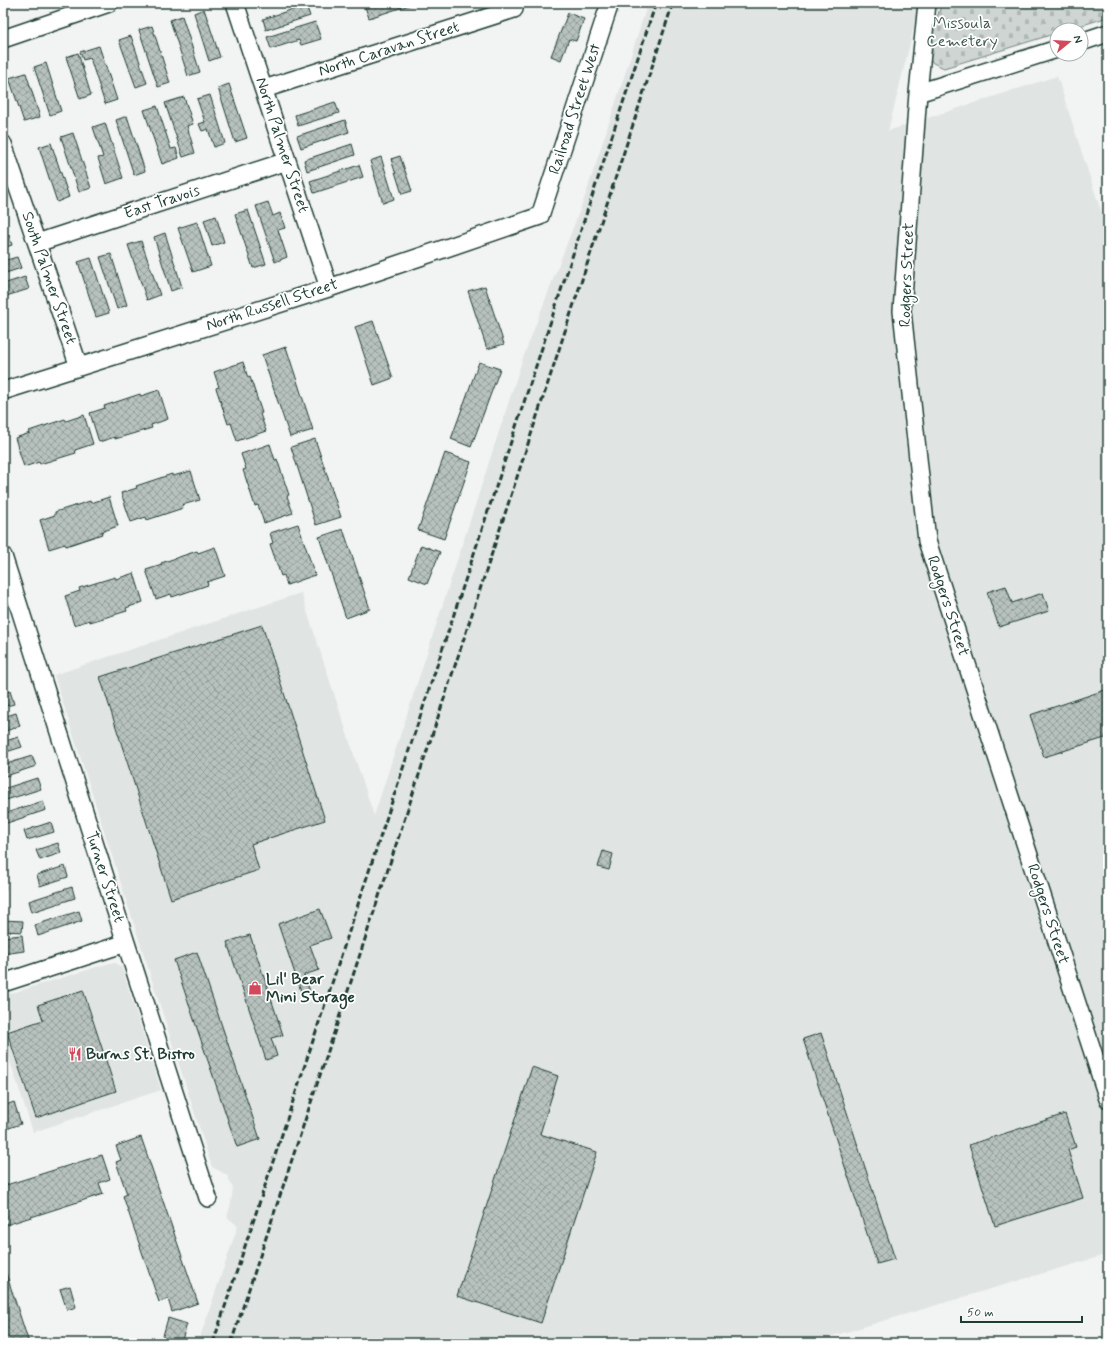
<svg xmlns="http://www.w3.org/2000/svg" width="1111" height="1346" font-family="Mynerve,sans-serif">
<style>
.built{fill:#e0e4e3}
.cemetery{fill:url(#cemetery-stones);stroke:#768984}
.building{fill:url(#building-cross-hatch);stroke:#1f3d34}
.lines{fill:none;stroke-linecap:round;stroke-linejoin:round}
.minor-casing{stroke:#1f3d34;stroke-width:20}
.minor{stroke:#fff;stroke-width:17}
.rail{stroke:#1f3d34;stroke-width:3;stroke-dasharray:6 3;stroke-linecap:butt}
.labels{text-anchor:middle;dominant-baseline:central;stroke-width:3.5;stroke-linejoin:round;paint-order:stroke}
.park-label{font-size:16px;fill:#425b54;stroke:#fff}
.street-label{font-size:16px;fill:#1f3d34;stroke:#fff}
.poi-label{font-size:16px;font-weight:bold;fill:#1f3d34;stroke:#fff;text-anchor:start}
</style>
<defs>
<pattern id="cemetery-stones" width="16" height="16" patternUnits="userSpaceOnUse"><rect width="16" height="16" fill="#ced5d3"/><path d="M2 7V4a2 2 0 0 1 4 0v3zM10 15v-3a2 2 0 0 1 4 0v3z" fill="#b0b8b6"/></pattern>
<pattern id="building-cross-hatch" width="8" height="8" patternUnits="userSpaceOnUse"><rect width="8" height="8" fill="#b7c1bd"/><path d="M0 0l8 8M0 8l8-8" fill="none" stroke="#949e9a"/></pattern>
</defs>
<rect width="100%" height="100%" fill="#f2f3f3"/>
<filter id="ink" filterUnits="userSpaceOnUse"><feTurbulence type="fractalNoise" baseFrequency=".025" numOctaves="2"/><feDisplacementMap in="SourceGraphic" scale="8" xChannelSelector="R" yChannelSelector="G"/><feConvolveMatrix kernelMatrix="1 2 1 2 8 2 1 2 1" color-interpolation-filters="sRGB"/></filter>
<g filter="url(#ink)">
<path class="built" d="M648 3H920L888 131 1057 76 1108 233V1254L809 1343H198L238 1226 227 1217 231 1203 233 1188 227 1175 212 1167 54 675 301 593 374 816 523 358 586 194Z
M110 963H116L122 968 161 1090 33 1132 3 1039V996Z"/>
<path class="cemetery" d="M942 3H1108V17L1067 30H1057V33L944 68 933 63 929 58 931 34Z"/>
<path class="building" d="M376 3H416L369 18 365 7Z
M306 5 310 16 266 30 263 19Z
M204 9 220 57 209 61 194 13Z
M568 13 584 19 576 41 569 39 561 60 551 56Z
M182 16 200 72 188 76 170 20Z
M315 22 321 39 301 45 299 40 271 49 267 37Z
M152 26 170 83 158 87 139 30Z
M131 36 147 83 136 87 119 40Z
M99 46 117 100 105 104 90 58 83 60 80 52Z
M78 53 91 95 80 99 66 57Z
M46 63 61 111 50 115 34 67Z
M26 73 40 117 24 122 9 78Z
M229 84 247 138 235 142 218 88Z
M210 95 225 143 214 147 208 129 202 131 199 124 205 122 197 99Z
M184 97 193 124 187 126 195 153 183 157 165 103Z
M335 102 339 113 298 126 295 115Z
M157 106 171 149 176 148 179 158 162 164 144 110Z
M127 116 145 171 134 175 116 120Z
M345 120 349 132 301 148 297 136Z
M105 123 123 178 106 184 98 158 103 157 93 127Z
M73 133 91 188 79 192 61 137Z
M51 143 69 197 57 202 39 147Z
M352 144 355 155 307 171 304 160Z
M400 156 412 191 402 194 391 159Z
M381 157 394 199 383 203 370 161Z
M359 165 363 177 314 193 310 181Z
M268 202 273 216 280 213 285 228 278 230 287 257 275 262 256 206Z
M248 210 266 264 253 268 235 214Z
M216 216 224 242 212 246 204 220Z
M197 222 211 266 193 272 178 228Z
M165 233 182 287 171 291 154 237Z
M9 235 12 245 3 248V237Z
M141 241 160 295 147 300 128 245Z
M111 254 127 305 117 309 100 257Z
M17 257 21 268 3 274V261Z
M91 258 109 313 96 317 78 262Z
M25 277 29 289 3 297V284Z
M485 286 504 344 487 349 468 291Z
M373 321 393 378 374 385 355 327Z
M286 347 313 430 290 437 262 355Z
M243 362 248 378 250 377 262 413 260 414 266 431 237 441 231 423 228 424 216 388 219 387 214 372Z
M479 362 500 369 471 447 451 439Z
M159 390 168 419 151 425 152 428 115 439V437L99 442 90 413 105 408 104 406 140 394 141 396Z
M84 415 93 444 75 450 76 453 40 464 39 462 24 467 15 438 30 433 29 431 65 419 66 421Z
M315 439 341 517 316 525 291 447Z
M270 444 275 460 277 459 289 495 287 496 293 513 264 523 258 505 255 506 243 470 246 469 241 454Z
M445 453 471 462 444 539 418 530Z
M191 471 200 500 182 505 183 508 147 520 146 517 131 522 121 493 137 488 136 486 172 474 173 476Z
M109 497 118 526 101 532 102 534 66 546 65 544 49 549 40 520 55 515V512L90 501 91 503Z
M298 524 315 575 287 585 284 575 281 576 270 544 273 543 270 533Z
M343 529 370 609 346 618 319 537Z
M421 545 440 552 427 584 409 577Z
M215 547 225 576 207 582 208 585 172 597 171 594 156 599 146 570 162 565 161 563 197 551 198 553Z
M134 573 143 602 126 608 127 611 90 622V620L74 625 65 596 80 591 79 588 115 577 116 579Z
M1006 586 1012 603 1043 593 1049 611 999 627 987 592Z
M262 625 325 820 251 844 259 870 171 899 100 677Z
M1108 689V737L1044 757 1030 715Z
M10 691 14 704 3 707V693Z
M16 713 20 726 3 732V717Z
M18 737 22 747 3 753V742Z
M32 756 36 766 3 777V765Z
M37 778 41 789 3 801V789Z
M43 801 46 810 4 824 3 814Z
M51 822 54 832 27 840 24 831Z
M58 843 61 853 40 860 36 850Z
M603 851 613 854 609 870 598 867Z
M65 866 68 877 40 886 37 875Z
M3 877H5V891H3Z
M72 887 75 898 32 912 29 901Z
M320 909 331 938 310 945 319 970 304 975 310 991 302 994 278 924Z
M79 911 82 921 38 936 35 925Z
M3 920 23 921 22 932 3 931Z
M22 935 24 951 3 954V937Z
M250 935 283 1035 271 1038 277 1056 266 1060 227 942Z
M197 952 260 1139 237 1147 174 960Z
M83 990 116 1091 36 1118 7 1032 43 1020 38 1005Z
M821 1033 895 1259 877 1264 803 1039Z
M532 1067 558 1076 540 1134 597 1152 541 1323 457 1296Z
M14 1102 21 1124 3 1130V1106Z
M1065 1114 1076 1147 1068 1150 1083 1198 995 1226 969 1145Z
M141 1137 198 1303 172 1312 168 1299 159 1302 123 1196 127 1194 116 1162 121 1160 116 1146Z
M102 1155 110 1179 99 1183 103 1194 3 1226V1186Z
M3 1264 29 1343H3Z
M70 1286 76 1307 67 1310 60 1289Z
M168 1318 187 1324 181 1343H161Z"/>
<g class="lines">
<g class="minor-casing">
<path id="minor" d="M235 3 329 288
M927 3 918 93 902 311 927 541 1108 1099
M3 39 109 3
M1081 42 1108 33
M264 89 514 9
M918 93 1057 49
M3 144 79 367
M37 243 287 161
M3 391 329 288 540 216 610 3
M3 556 126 943 208 1198
M3 983 126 943"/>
</g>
<use href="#minor" class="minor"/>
<path class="rail" d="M213 1343 656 3
M231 1343 340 1015 673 3"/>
</g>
</g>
<defs>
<g id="shop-bare" transform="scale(1.08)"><path d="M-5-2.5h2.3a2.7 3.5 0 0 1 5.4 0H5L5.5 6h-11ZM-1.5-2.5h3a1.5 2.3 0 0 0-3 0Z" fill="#d1495b" stroke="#fff" stroke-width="2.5" paint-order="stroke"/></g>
<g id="restaurant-bare" transform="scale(1.08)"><path d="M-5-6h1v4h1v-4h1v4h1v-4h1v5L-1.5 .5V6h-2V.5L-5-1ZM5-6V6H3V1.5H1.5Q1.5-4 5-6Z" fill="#d1495b" stroke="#fff" stroke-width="2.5" paint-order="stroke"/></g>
</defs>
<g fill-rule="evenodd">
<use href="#shop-bare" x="255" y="988"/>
<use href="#restaurant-bare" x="75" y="1054"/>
</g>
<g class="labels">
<g class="park-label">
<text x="962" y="23">Missoula<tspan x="962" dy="18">Cemetery</tspan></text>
</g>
<g class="street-label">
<text transform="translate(389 49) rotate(-18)">North Caravan Street</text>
<text transform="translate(575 109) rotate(-72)">Railroad Street West</text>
<text transform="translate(282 145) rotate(72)">North Palmer Street</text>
<text transform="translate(162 202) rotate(-18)">East Travois</text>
<text transform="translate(907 275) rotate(-88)">Rodgers Street</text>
<text transform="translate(49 278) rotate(71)">South Palmer Street</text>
<text transform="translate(272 305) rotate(-18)">North Russell Street</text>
<text transform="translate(948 606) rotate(72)">Rodgers Street</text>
<text transform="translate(105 877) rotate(72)">Turner Street</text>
<text transform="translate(1048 914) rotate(72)">Rodgers Street</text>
</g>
<g class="poi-label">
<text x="266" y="979">Lil' Bear<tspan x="266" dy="18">Mini Storage</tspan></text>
<text x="86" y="1054">Burns St. Bistro</text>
</g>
</g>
<rect width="1111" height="1346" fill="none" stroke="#fff" stroke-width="16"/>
<rect x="8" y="8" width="1095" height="1330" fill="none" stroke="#1f3d34" stroke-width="1.5" filter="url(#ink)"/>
<g transform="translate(1069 42) rotate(72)"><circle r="19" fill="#ffffff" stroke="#a5b1ae"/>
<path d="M0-3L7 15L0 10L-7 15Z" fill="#d1495b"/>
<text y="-6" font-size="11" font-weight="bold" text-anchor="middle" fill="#1f3d34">N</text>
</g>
<path d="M961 1316v6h121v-6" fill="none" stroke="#1f3d34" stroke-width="2"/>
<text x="967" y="1316" font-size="12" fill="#1f3d34" stroke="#ffffff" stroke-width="3" paint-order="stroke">50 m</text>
</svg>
